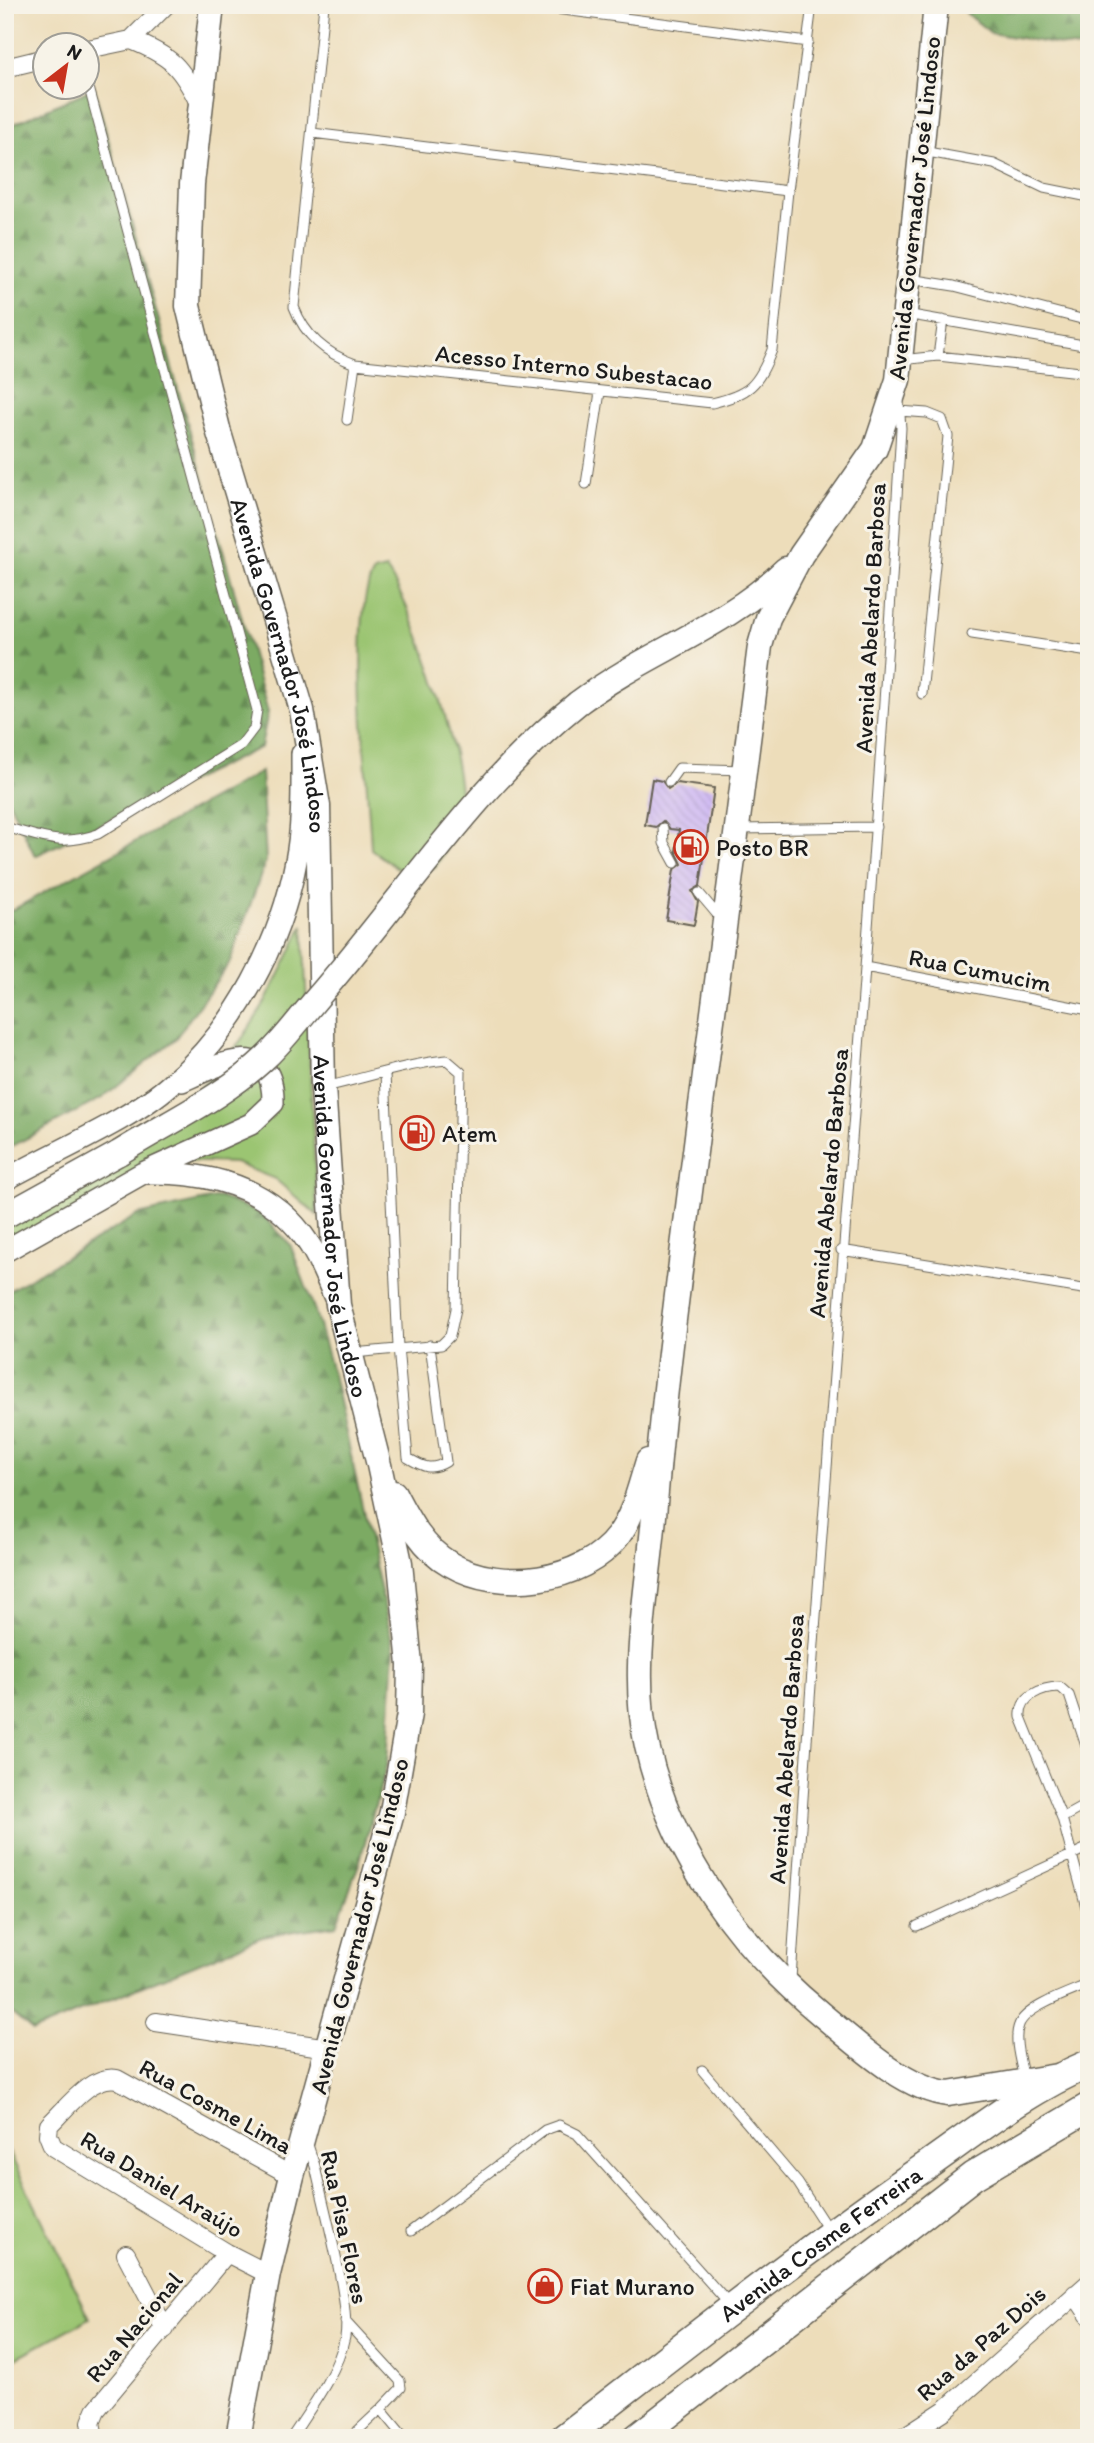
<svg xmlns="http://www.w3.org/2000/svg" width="1094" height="2443" font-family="Itim,sans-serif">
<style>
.grass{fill:#9bc572;stroke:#5c7047;stroke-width:2}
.forest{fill:url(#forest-firs);stroke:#4c6340;stroke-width:2}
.building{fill:url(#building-back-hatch)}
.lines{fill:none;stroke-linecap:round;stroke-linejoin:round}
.service-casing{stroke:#656053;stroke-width:11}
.minor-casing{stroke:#656053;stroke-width:20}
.tertiary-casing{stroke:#656053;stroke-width:24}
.secondary-casing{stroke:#656053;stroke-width:27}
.primary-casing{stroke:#656053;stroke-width:31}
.service{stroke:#fff;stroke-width:9}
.minor{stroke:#fff;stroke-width:18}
.tertiary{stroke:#fff;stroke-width:21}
.secondary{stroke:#fff;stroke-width:24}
.primary{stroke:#fff;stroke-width:28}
.secondary-bridge-casing{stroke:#656053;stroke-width:27;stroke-linecap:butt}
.secondary-bridge{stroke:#fff;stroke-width:24}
.labels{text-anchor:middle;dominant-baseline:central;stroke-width:6;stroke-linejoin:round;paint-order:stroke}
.street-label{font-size:24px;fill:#1c1c1c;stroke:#f7f3e8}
.poi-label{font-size:24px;fill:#1c1c1c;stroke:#f7f3e8;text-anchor:start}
</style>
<defs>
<pattern id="forest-firs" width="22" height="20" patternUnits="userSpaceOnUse" patternTransform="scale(1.75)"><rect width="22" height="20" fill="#7caa64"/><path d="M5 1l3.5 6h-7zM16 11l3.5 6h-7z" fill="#658a52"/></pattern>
<pattern id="building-back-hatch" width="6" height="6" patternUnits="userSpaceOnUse" patternTransform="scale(1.75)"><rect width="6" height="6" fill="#cab2f4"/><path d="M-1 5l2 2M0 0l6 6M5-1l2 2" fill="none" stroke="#ad98d1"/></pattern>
</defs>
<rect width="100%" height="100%" fill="#f7f3e8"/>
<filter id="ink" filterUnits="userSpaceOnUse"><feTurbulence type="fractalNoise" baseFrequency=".0143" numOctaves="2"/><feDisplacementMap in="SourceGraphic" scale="14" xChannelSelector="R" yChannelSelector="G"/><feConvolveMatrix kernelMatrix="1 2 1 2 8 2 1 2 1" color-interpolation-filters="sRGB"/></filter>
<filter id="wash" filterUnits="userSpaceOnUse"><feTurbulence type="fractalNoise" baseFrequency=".00686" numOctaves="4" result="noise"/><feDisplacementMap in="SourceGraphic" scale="28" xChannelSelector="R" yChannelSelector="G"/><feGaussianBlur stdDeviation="1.57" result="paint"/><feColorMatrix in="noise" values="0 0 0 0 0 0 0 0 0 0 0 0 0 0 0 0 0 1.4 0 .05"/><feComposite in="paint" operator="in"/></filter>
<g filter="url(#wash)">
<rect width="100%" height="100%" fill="#edddba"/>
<path class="grass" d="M386 569C416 610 470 770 459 820 456 836 442 854 435 868L398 869 371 849C369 795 348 610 374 572Z
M303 925 317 1215 275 1179 235 1163 177 1161 5 1249V1207C68 1172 138 1141 193 1094 244 1050 276 985 303 925Z
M5 2144 90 2318 5 2364Z"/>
<path class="forest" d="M966 5H1089V50L991 33 966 13Z
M94 88 268 712 261 747 35 856 5 793V128Z
M261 772 266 860 230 962 175 1039 102 1098 5 1150V914Z
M219 1197 260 1213 290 1244 315 1311 334 1379 394 1650 387 1763 359 1864 336 1925 267 1935 33 2031 5 2008V1293L138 1215Z"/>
<g id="blocks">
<path class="building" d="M652 779 662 781 668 789 677 783 714 788 700 886 692 891 698 902 694 925 666 920 674 870 682 864 676 851 679 830 670 829 663 821 656 827 645 825Z"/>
</g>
</g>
<g filter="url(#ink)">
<use href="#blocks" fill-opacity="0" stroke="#656053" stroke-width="2"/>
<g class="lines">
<g class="service-casing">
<path id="service" d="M324 5 294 307C305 336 325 353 355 364L712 403C750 394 758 385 772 350L788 191 812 5
M525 5 808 42
M312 133 788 191
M922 151 994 164 1044 188 1089 197
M910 279 954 286 1089 321
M906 314 1089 346
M938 356 943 320
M901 360 938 356 1089 373
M899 411 927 413 942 419 948 436 922 694
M347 420 355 364
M586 484 600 392
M972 634 1089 652
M669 782 679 768 744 770
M5 827C43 837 59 847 98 834L241 745 254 728 257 710 88 84
M663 828 664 843 675 863
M738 829 876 827
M699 893 721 919
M865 967 1089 1010
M385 1074 398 1347 408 1458C423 1467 431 1471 446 1462L430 1345
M325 1087C366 1078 405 1064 447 1060L461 1072 456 1309 450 1336 441 1345 353 1353
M841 1250 1089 1290
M1089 1755 1069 1695 1060 1687C1042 1687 1019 1696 1021 1717L1062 1818 1089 1918
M1062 1818 1089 1803
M917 1926 1089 1847
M791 1980C823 1462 872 946 901 428L899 402
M702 2070 798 2183 829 2231
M1024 2079C1021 2064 1013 2039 1019 2025 1025 2007 1071 1992 1089 1984
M411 2231 545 2130 559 2125 577 2134 729 2304
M345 2321 400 2381 401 2388 381 2409
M291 2438C310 2409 338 2372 345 2337 351 2304 323 2204 315 2166L308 2145
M350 2438 381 2409 405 2438"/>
</g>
<g class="minor-casing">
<path id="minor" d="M131 40C171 56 181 66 200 105
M88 49 131 40 166 5
M5 68 46 58
M156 2022 328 2048
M126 2254 165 2329
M268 2274 227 2253 53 2147 48 2135 49 2125C67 2108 91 2074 117 2079L292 2176
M1075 2294 1089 2315
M94 2438 91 2422 96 2410 227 2253
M902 2438 945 2410 1089 2283"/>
</g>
<g class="tertiary-casing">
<path id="tertiary" d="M149 1173C212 1172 273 1188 309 1244 320 1260 327 1280 335 1298
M5 1180C54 1152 131 1120 171 1084 235 1030 281 943 296 861 303 826 302 790 302 754
M5 1251 143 1173 251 1124 273 1103C274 1035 217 1065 182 1081"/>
</g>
<g class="secondary-casing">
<g id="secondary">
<path id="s1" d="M212 5 192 184 188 306 219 433 302 710 318 806 323 1087 338 1305 379 1465 400 1563 410 1665 409 1714 392 1812 292 2176 268 2274 238 2438"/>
<path d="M936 5 898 380 875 449 801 555 768 618 760 646C740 807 719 967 698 1128 682 1257 664 1386 654 1516 648 1591 630 1671 647 1746 671 1853 738 1946 822 2015 856 2043 904 2089 948 2094L1063 2075"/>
<path d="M578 703C645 653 725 628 786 569"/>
<path d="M5 1216 119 1153"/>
<path d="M394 1493C408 1520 423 1549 450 1564 499 1593 583 1583 618 1536 634 1515 640 1486 648 1461"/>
</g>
</g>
<g class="primary-casing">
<g id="primary">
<path id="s2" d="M564 2438C682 2347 799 2254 922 2169 975 2132 1028 2089 1089 2064"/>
<path d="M637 2438 973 2176 1089 2107"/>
</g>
</g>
<use href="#service" class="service"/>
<use href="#minor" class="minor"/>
<use href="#tertiary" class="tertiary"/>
<use href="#secondary" class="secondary"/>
<use href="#primary" class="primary"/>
<g class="secondary-bridge-casing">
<path id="secondary-bridge" d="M119 1153C165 1124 227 1095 266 1057 285 1039 301 1017 318 997 404 898 476 785 578 703"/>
</g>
<use href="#secondary-bridge" class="secondary-bridge"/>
</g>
</g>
<defs>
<g id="fuel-ring" transform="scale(1.75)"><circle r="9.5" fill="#f7f3e8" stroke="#c8321e" stroke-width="1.5"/><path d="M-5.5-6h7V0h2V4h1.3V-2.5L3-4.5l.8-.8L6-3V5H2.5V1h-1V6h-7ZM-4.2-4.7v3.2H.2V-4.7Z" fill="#c8321e"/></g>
<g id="shop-ring" transform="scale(1.75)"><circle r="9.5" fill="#f7f3e8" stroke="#c8321e" stroke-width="1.5"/><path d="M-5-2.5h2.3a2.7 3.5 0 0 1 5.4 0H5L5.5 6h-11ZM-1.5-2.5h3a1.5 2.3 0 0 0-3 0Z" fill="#c8321e"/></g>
</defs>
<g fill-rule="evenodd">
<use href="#fuel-ring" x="691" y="847"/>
<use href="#fuel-ring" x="417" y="1133"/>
<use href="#shop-ring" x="545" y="2286"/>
</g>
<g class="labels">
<g class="street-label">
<text transform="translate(914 208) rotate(-84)">Avenida Governador José Lindoso</text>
<text transform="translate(574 367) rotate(6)">Acesso Interno Subestacao</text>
<text transform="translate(870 618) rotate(-87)">Avenida Abelardo Barbosa</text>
<text stroke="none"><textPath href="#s1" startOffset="674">Avenida Governador José Lindoso</textPath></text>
<text transform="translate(980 970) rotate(11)">Rua Cumucim</text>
<text transform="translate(828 1183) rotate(-85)">Avenida Abelardo Barbosa</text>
<text stroke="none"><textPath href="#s1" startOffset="1241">Avenida Governador José Lindoso</textPath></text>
<text transform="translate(786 1749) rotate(-86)">Avenida Abelardo Barbosa</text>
<text transform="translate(359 1926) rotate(-76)">Avenida Governador José Lindoso</text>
<text transform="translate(216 2106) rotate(29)">Rua Cosme Lima</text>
<text transform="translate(162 2184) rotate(31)">Rua Daniel Araújo</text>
<text transform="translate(345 2227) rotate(78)">Rua Pisa Flores</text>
<text stroke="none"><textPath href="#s2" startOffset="322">Avenida Cosme Ferreira</textPath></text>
<text transform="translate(134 2327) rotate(-50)">Rua Nacional</text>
<text transform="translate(981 2343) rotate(-41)">Rua da Paz Dois</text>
</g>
<g class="poi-label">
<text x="716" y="847">Posto BR</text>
<text x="442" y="1133">Atem</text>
<text x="570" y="2286">Fiat Murano</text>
</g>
</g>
<rect width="1094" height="2443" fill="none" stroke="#f7f3e8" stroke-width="28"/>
<g transform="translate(66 66) rotate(31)"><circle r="33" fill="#f7f3e8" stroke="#9f9d96" stroke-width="2"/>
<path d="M0-5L12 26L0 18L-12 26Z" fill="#c8321e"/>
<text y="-10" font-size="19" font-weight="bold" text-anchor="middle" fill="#1c1c1c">N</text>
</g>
</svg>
